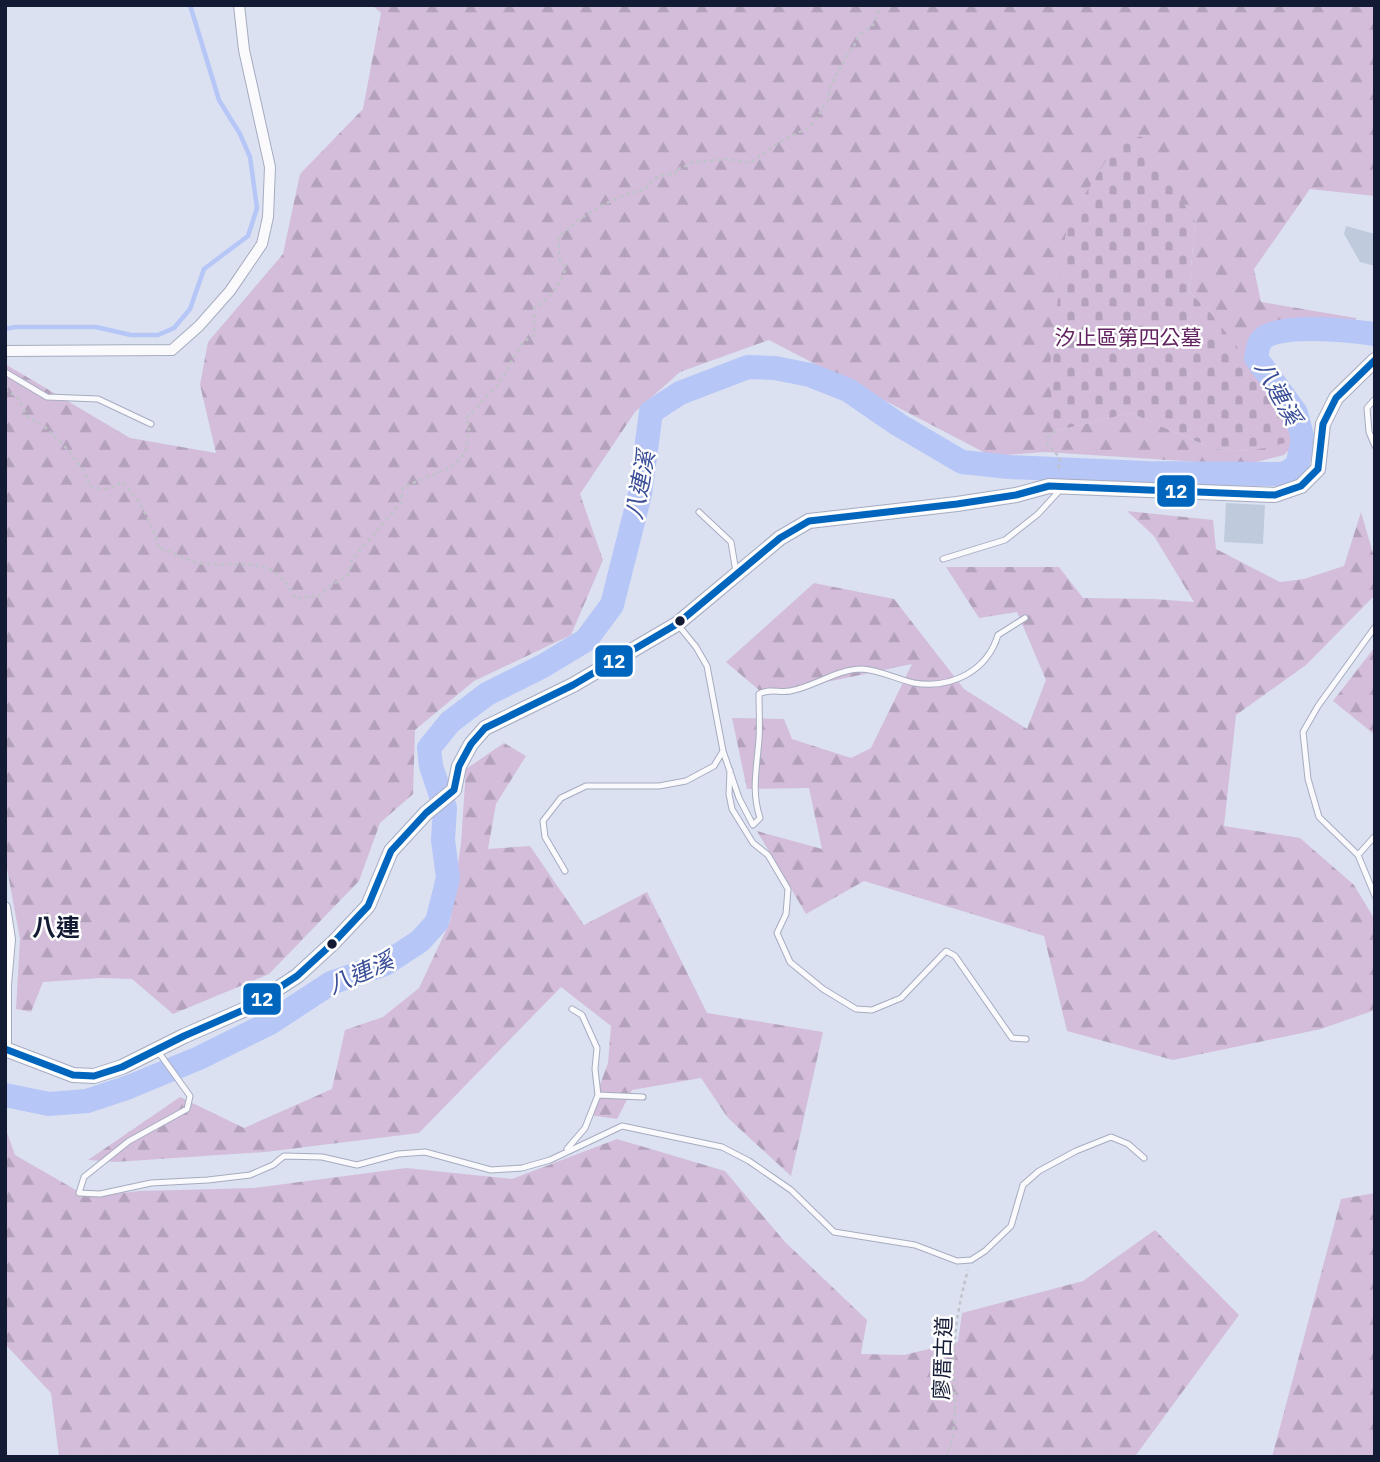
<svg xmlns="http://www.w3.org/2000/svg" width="1380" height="1462" font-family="'IBM Plex Sans','Noto Sans TC',sans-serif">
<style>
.forest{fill:url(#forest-firs);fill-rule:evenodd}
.cemetery{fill:url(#cemetery-stones)}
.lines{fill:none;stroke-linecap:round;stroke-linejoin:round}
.stream{stroke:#b6c6f7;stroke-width:4.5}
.river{stroke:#b6c6f7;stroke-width:24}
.building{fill:#bfcbdc}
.service-casing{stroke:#a6acc0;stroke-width:7}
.minor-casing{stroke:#a6acc0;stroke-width:12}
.tertiary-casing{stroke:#a6acc0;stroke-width:16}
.path{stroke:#c1c3cb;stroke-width:2.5;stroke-dasharray:3.5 3.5;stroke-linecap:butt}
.service{stroke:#fafafd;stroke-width:5}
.minor{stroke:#fafafd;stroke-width:10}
.tertiary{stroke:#fafafd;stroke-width:14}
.bus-1-casing{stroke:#fefefe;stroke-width:12}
.bus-1{stroke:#0065bd;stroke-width:7}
.bus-dot{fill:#131b34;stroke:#fefefe;stroke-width:2.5}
.labels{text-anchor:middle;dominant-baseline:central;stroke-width:5;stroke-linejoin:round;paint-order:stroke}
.park-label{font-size:21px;fill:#632360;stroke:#fefefe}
.street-label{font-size:21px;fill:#131b34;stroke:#fefefe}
.water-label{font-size:23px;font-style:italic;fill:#3a4d97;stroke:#fefefe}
.quarter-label{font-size:24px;font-weight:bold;fill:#131b34;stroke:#fefefe}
.line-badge{stroke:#fefefe;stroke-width:2.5}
.badge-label{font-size:19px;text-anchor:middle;font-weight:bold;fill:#fff}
</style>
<defs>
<pattern id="forest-firs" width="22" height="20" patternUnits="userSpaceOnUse" patternTransform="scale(1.75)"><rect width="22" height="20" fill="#d3bdda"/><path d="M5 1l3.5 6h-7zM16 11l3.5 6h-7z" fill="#b4a2bc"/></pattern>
<pattern id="cemetery-stones" width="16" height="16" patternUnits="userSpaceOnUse" patternTransform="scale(1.75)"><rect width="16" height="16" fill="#d3bdda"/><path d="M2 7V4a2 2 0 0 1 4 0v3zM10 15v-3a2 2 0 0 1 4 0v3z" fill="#b4a2bc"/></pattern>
</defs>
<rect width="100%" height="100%" fill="#dbe1f1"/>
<path class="forest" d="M372 5H1375V196L1310 189 1254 269 1261 302 1356 318 1353 324 1268 323 1251 336 1260 364 1300 415 1301 438 1284 455 1245 465 1045 452 991 456 769 340 680 372 635 412 580 494 603 560 571 635 474 681 415 730 413 794 380 823 359 881 269 974 173 1014 132 979 102 978 43 982 31 1012 16 1009 20 939 5 858V364L130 438 216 453 200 385 208 342 283 254 300 174 363 109 381 13ZM1195 222 1189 292 1209 311 1251 451 1214 449 1131 413 1055 431Z
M1127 511 1213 520 1216 549 1280 582 1304 579 1344 566 1361 512 1375 560V595L1306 665 1236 715 1224 826 1300 838 1354 885 1375 920V1010L1321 1029 1173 1060 1067 1031 1044 936 864 881 806 914 757 831 822 849 809 788 747 789 732 718 784 719 792 739 851 758 871 748 912 664 765 695 726 662 814 583 894 599 964 689 1027 729 1046 680 1017 612 979 618 946 567H1059L1083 598 1154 599 1194 602 1154 536Z
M1375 647V735L1333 701Z
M504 743 526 756 496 804 488 849 530 846 584 925 647 892 707 1013 823 1032 791 1176 728 1118 701 1078 632 1090 617 1119 589 1115 608 1063 611 1026 561 987 419 1133 265 1152 115 1162 88 1160 180 1097 244 1128 332 1089 345 1030 383 1017 419 988 450 922 461 843 466 769Z
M5 1127 15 1155 88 1197 139 1191 254 1188 406 1168 512 1179 617 1139 725 1171 785 1242 867 1320 861 1354 904 1355 958 1342 962 1313 1083 1281 1155 1230 1239 1315 1136 1455 1138 1457H59L51 1393 5 1344Z
M1375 1193V1457H1272L1341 1199Z"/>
<path class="cemetery" d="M1122 135 1142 137 1195 222 1189 292 1209 311 1296 423 1293 441 1251 451 1214 449 1131 413 1055 431 1049 373 1067 223Z"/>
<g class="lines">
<path class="stream" d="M5 329 15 327H96L131 335H158L174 328 190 309 204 269 248 236 257 208 250 157 240 134 219 100 190 5"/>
<path class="river" d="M5 1095 49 1104 87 1101 129 1087 199 1058 270 1023 331 983 385 964 420 941 437 922 448 878 443 840 445 808 431 766 429 748 450 722 487 694 543 666 586 640 612 605 640 494 651 412 680 393 748 367 775 368 810 375 848 390 899 425 962 462 1009 467 1146 473 1284 474 1297 466 1303 440 1296 413 1256 358C1257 353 1258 346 1260 342 1272 321 1353 331 1375 334"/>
</g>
<path class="building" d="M1346 226 1375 234V266L1360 262 1344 234Z
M1226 503 1265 505 1263 544 1224 542Z"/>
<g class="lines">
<g class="service-casing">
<path id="service" d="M5 372 47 397 98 399 151 424
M1375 399 1367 408 1369 432 1375 446
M699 512 731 542 736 572
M943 559 1005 540 1038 514 1061 489
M1375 627 1318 706 1303 732 1308 779 1319 817 1358 855 1375 896
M723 751 739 798 753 825 760 818C751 791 757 767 759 739 760 725 759 709 759 694 770 688 779 693 790 691 814 687 837 669 862 669 879 670 897 679 914 683 952 689 987 671 998 635L1025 618
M730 770 729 794 732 809 753 843 768 855 788 889 786 914 777 933 790 962 823 989 856 1009 872 1010 901 998 946 951 955 956 1012 1038 1026 1039
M1358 855 1375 836
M565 871 545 837 543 821 561 798 586 786H659L686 781 714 766 723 751 707 666 696 647 679 626
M157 1050 190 1096 187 1109 129 1141 84 1177 79 1193 100 1194 151 1183 208 1180 250 1175 273 1165 284 1156 322 1157 357 1165 398 1154 425 1152 491 1170 522 1168 550 1160 622 1126 722 1147 749 1161 791 1190 834 1232 915 1245 957 1261 971 1260 985 1251 1011 1226 1023 1185 1039 1171 1076 1151 1111 1137 1128 1144 1144 1158
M598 1095 643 1097
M567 1149 585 1128 598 1095 595 1069 597 1048 582 1015 572 1009"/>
</g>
<g class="minor-casing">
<path id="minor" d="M5 351 172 350 199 326 230 291 262 244 268 217 270 167 244 50 239 5
M5 907 10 939 6 985V1049"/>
</g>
<g class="tertiary-casing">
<path id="tertiary" d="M5 1049 73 1075 94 1076 122 1067 184 1036 248 1008 297 976 334 942 368 906 391 851 426 813 454 790 459 766 471 744 485 728 573 685 677 624 780 538 809 521 957 504 1016 495 1049 486 1275 495 1301 486 1318 469 1323 424 1336 398 1375 360"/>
</g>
<path class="path" d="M5 390 17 396 27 416 46 428 68 450 84 471 90 487C102 489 111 491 121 482 136 493 156 529 158 548 172 551 185 560 199 563 239 570 272 550 295 598L319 596 329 587 348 575 352 559 401 503 403 487 452 467 465 453 469 429 466 418 499 384 522 343 534 335V308C551 297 560 287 566 267L560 260 558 238C583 214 612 197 646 189L647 185 659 176 676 173 675 170 686 166 688 163 726 159 750 163 778 143 808 128 816 119 828 100 831 85 846 57 854 46 858 36 874 24 878 11 874 5
M1055 431 1048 437 1047 443 1060 458 1058 472
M946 1457C961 1424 952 1389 954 1355 955 1326 960 1298 968 1270"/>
<use href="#service" class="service"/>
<use href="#minor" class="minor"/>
<use href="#tertiary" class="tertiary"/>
<g class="bus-1-casing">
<path id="bus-1" d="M5 1049 73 1075 94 1076 122 1067 184 1036 248 1008 297 976 334 942 368 906 391 851 426 813 454 790 459 766 471 744 485 728 573 685 677 624 780 538 809 521 957 504 1016 495 1049 486 1275 495 1301 486 1318 469 1323 424 1336 398 1375 360"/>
</g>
<use href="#bus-1" class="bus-1"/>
</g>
<g class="bus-dot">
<circle cx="680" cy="621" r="6"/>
<circle cx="332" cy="944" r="6"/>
</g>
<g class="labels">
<g class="park-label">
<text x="1128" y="337">汐止區第四公墓</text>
</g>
<g class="street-label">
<text transform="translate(942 1358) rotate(-88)">廖厝古道</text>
</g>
<g class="water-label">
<text transform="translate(1279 392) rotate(61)">八連溪</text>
<text transform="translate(639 485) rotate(-79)">八連溪</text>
<text transform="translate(360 972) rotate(-24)">八連溪</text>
</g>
<g class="quarter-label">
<text x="56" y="927">八連</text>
</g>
</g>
<g class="line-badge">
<rect x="1156" y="474" width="40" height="34" rx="7" fill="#0065bd"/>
<rect x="594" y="644" width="40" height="34" rx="7" fill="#0065bd"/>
<rect x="242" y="982" width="40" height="34" rx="7" fill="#0065bd"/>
</g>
<g class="badge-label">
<text x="1176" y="498">12</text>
<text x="614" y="668">12</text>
<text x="262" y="1006">12</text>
</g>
<rect width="1380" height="1462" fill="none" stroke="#131b34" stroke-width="14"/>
</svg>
